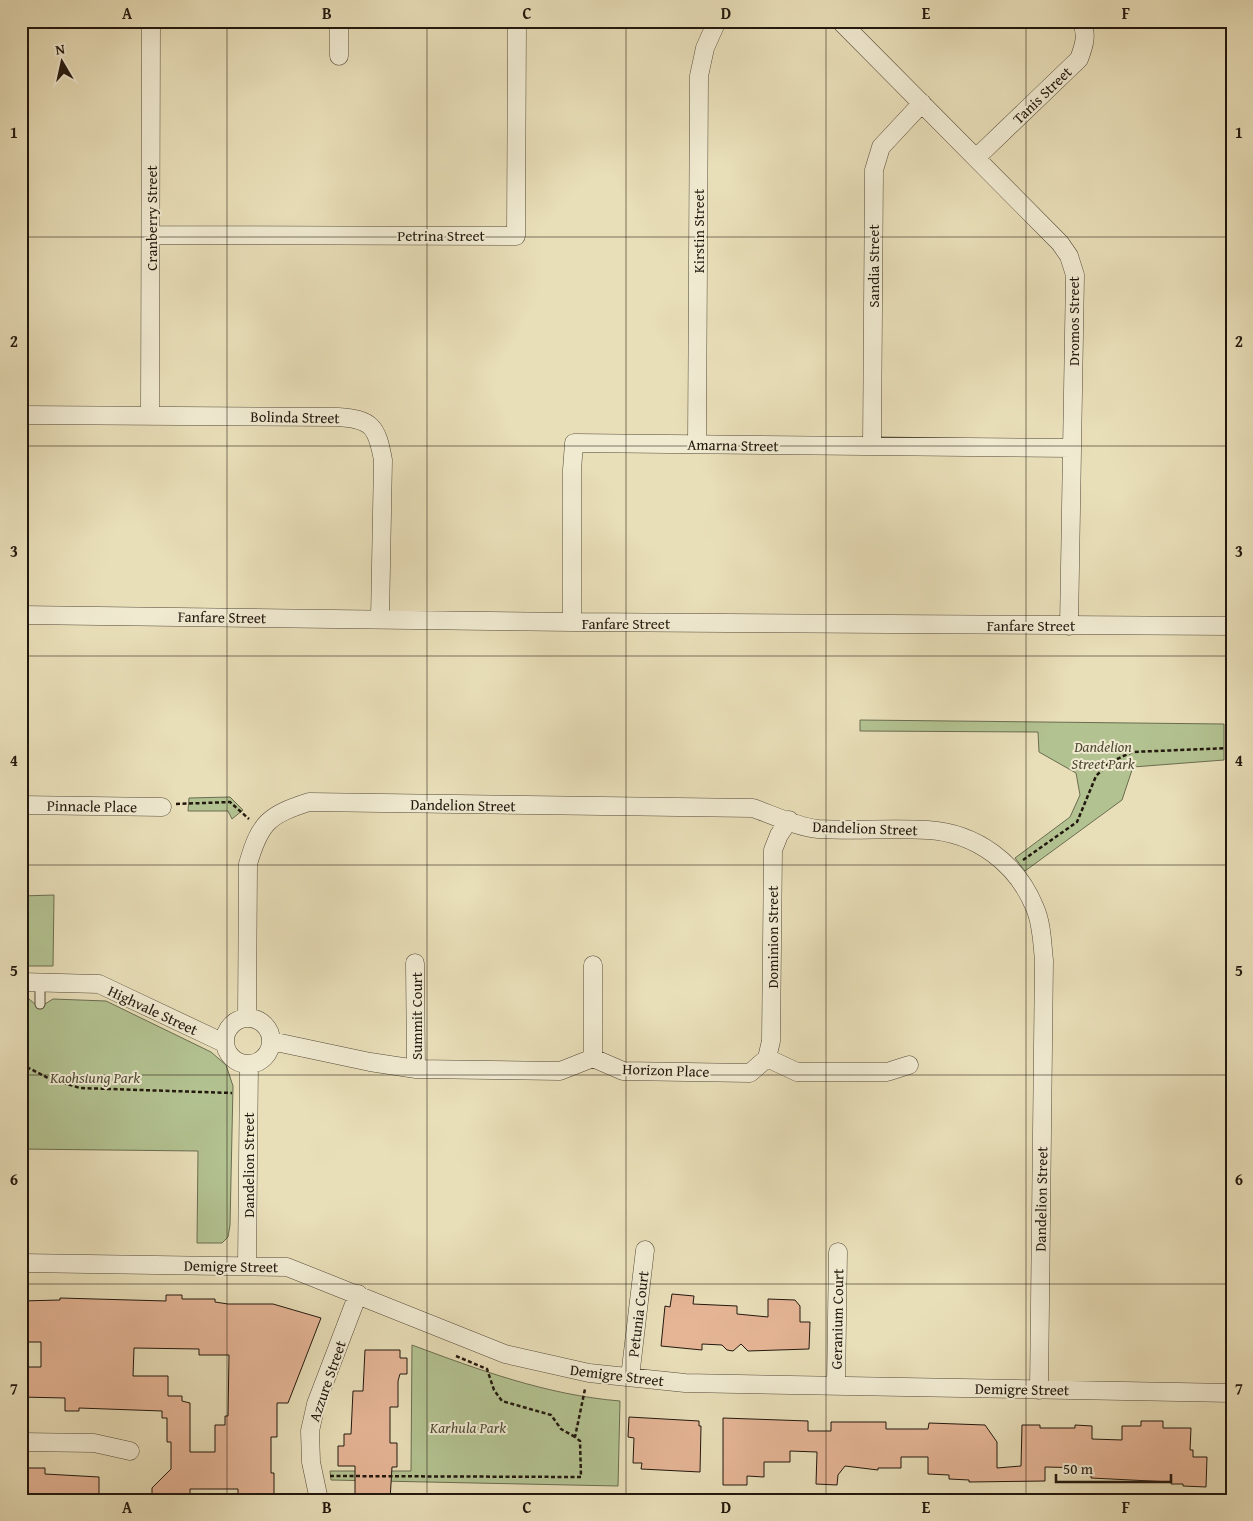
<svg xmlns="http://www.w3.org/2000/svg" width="1253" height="1521" font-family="'Gentium Book Plus',serif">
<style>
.green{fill:#b3c291;stroke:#6a6d50}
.building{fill:#e5b596;stroke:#22180e;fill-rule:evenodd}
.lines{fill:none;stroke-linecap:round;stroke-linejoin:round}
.service-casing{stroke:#544a38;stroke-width:11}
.minor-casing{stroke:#544a38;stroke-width:19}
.path{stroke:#22180e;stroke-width:2.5;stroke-dasharray:4 2.5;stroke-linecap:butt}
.service{stroke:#f0ead1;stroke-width:9}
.minor{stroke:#f0ead1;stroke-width:18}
.grid{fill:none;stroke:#22180e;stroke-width:1;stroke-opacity:0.55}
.labels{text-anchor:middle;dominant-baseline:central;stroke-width:4;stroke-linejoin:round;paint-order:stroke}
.street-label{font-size:15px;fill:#22180e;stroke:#f0ead1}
.park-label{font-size:15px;font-style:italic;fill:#4e4b35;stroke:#f0ead1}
.neatline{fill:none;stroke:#22180e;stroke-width:2}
.grid-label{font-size:16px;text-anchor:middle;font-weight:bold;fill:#22180e}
</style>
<rect width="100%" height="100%" fill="#e8deb8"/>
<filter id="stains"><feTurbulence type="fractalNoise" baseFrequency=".004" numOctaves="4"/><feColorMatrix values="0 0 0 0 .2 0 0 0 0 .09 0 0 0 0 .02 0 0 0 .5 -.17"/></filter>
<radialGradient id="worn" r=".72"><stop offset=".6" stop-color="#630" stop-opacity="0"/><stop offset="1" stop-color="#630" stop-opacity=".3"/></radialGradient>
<path class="green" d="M860 720 1224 724V760L1133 767 1122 800 1025 871 1015 858 1070 817 1080 795 1076 773 1039 752 1038 732 860 731Z
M230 797 243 810 232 819 228 811H188L189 798Z
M54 895 53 966H21V896Z
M21 999H29L35 1004H45L53 999 106 1001 211 1052 226 1065 233 1086 230 1225 228 1237 222 1243H197L198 1151 21 1149Z
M412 1345C479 1370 547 1395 620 1401L618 1486 331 1480 330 1471H411Z"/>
<path class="building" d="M672 1294 694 1296 693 1304 737 1306V1314L768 1317V1299L795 1300 800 1306V1322H810L809 1349 748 1351 741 1344 733 1351 727 1350 722 1345 702 1344V1350L661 1346 665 1306 670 1307Z
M166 1295H182V1299H215V1302L228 1304H273L321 1318 288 1403H277V1437H271V1473H274V1500H238V1489H190V1500H152V1488L171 1469V1442H167V1418H162V1411L79 1408V1411H65V1398L21 1397V1367H41V1342H21V1301L60 1300V1298L166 1301ZM134 1348 199 1349V1355H229L228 1416H225V1425H215V1452H190V1403L182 1401V1396H168V1376H133Z
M365 1350H400V1358H407V1374H400L398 1381V1407H390V1443H397V1467H392L390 1500H355V1466H338V1446H344V1434H351L353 1391H363Z
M629 1417 699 1421V1426H701L700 1472 641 1469 642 1463H633L634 1438 628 1437Z
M723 1418 808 1421V1431H831V1422H886V1429H928L929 1423 985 1425 997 1442V1468L1021 1466 1022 1425H1040V1428H1075V1425L1092 1426V1439L1122 1440V1426H1141V1421H1163V1428H1191L1190 1450H1193V1457H1207L1206 1487 1183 1486V1484H1171V1482L1091 1478V1468L1045 1467V1481L969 1482V1480L949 1479V1475L928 1474V1457H901V1468H878V1470L845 1466 838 1475 837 1485 816 1484 817 1452 790 1451V1462H764V1477L747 1476V1485H723Z
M21 1468H45V1474L99 1477V1500H21Z"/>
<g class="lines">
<g class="service-casing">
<path id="service" d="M40 1004V981"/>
</g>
<g class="minor-casing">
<path id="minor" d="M339 21V56
M840 21 1060 243 1069 256 1075 275 1069 626
M976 158 1079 59C1084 46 1088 34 1081 21
M151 235 516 236 517 21
M21 415 338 417C372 419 377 427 383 460L380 619
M150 415 151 21
M697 444 699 76 705 48 717 21
M872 446 874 170 881 147 922 103
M21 615 572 622 1232 626
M572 622V470L574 443 1072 448
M21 805 162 807
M415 963 416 1069
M21 982 99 984 224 1043
M247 1017 248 864C260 822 269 815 309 802L753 808C773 815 797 827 818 829 855 831 892 828 928 830 976 833 1017 863 1035 908 1042 924 1042 943 1044 960L1039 1390
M225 1041a23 23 0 1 1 46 0a23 23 0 1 1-46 0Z
M271 1041 370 1062 416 1069 560 1071 593 1058 623 1071 750 1073 767 1058
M593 1058V965
M767 1058 771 1041 773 850 779 835 789 820
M767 1058 797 1072H887L909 1065
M21 1263 287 1267 505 1354 589 1373 685 1383 1232 1393
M247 1265 249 1064
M630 1377 645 1250
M836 1386 838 1252
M21 1442 94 1443 130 1451
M319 1500 311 1462 310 1431 316 1404 358 1294"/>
</g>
<path class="path" d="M176 804 230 802 249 819
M1023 860 1077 822 1096 776 1109 763 1132 752 1229 748
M21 1064 48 1078 80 1088 232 1093
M456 1356 487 1369 494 1390 502 1401 551 1415 561 1429 575 1437
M330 1476 581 1477 580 1441 575 1437 585 1389"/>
<use href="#service" class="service"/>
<use href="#minor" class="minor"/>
</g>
<path class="grid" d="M227 21V1500M427 21V1500M626 21V1500M826 21V1500M1026 21V1500M21 237H1232M21 446H1232M21 656H1232M21 865H1232M21 1075H1232M21 1284H1232"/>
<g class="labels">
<g class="street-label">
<text transform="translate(1042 95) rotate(-44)">Tanis Street</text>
<text transform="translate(151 218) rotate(-90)">Cranberry Street</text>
<text transform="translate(698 231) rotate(-90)">Kirstin Street</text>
<text x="441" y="235">Petrina Street</text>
<text transform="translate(873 266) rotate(-90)">Sandia Street</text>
<text transform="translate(1073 321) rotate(-90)">Dromos Street</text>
<text transform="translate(295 417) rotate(1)">Bolinda Street</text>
<text transform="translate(733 445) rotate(1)">Amarna Street</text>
<text transform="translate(222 617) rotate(1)">Fanfare Street</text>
<text x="626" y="623">Fanfare Street</text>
<text x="1031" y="625">Fanfare Street</text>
<text transform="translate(463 805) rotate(1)">Dandelion Street</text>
<text transform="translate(92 806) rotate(1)">Pinnacle Place</text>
<text transform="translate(865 828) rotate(2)">Dandelion Street</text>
<text transform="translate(772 937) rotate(-90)">Dominion Street</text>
<text transform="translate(153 1010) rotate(25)">Highvale Street</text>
<text transform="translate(416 1016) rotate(-90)">Summit Court</text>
<text transform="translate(666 1070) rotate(2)">Horizon Place</text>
<text transform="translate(248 1165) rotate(-90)">Dandelion Street</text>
<text transform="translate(1041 1199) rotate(-89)">Dandelion Street</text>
<text transform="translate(231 1266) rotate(1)">Demigre Street</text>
<text transform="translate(638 1314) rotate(-83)">Petunia Court</text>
<text transform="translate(837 1319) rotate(-89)">Geranium Court</text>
<text transform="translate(617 1375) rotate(7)">Demigre Street</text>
<text transform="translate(327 1381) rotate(-71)">Azzure Street</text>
<text transform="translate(1022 1389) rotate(1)">Demigre Street</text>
</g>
<g class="park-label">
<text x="1103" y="746">Dandelion<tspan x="1103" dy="17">Street Park</tspan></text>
<text x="95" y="1077">Kaohsiung Park</text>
<text x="468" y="1427">Karhula Park</text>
</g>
</g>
<rect width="1253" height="1521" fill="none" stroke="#e8deb8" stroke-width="55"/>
<g transform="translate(62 62) rotate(351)" stroke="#f0ead1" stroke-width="4" paint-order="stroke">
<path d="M0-4L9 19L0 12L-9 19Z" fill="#22180e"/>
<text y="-8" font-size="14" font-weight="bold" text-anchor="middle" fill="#22180e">N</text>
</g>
<path d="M1056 1474v8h115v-8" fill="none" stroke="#22180e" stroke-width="2.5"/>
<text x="1063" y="1474" font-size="15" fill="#22180e" stroke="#f0ead1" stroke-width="4" paint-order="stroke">50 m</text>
<rect x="28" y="28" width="1198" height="1466" class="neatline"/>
<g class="grid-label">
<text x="127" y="19">A</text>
<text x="327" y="19">B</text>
<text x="527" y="19">C</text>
<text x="726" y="19">D</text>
<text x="926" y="19">E</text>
<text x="1126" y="19">F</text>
<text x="14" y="138">1</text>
<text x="1239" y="138">1</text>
<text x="14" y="347">2</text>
<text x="1239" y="347">2</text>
<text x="14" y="557">3</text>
<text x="1239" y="557">3</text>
<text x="14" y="766">4</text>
<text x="1239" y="766">4</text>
<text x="14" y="976">5</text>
<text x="1239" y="976">5</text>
<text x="14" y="1185">6</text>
<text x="1239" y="1185">6</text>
<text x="14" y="1394">7</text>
<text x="1239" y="1394">7</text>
<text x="127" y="1513">A</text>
<text x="327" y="1513">B</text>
<text x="527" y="1513">C</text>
<text x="726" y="1513">D</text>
<text x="926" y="1513">E</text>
<text x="1126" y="1513">F</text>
</g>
<rect width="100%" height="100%" filter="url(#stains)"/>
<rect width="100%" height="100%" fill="url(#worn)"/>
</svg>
